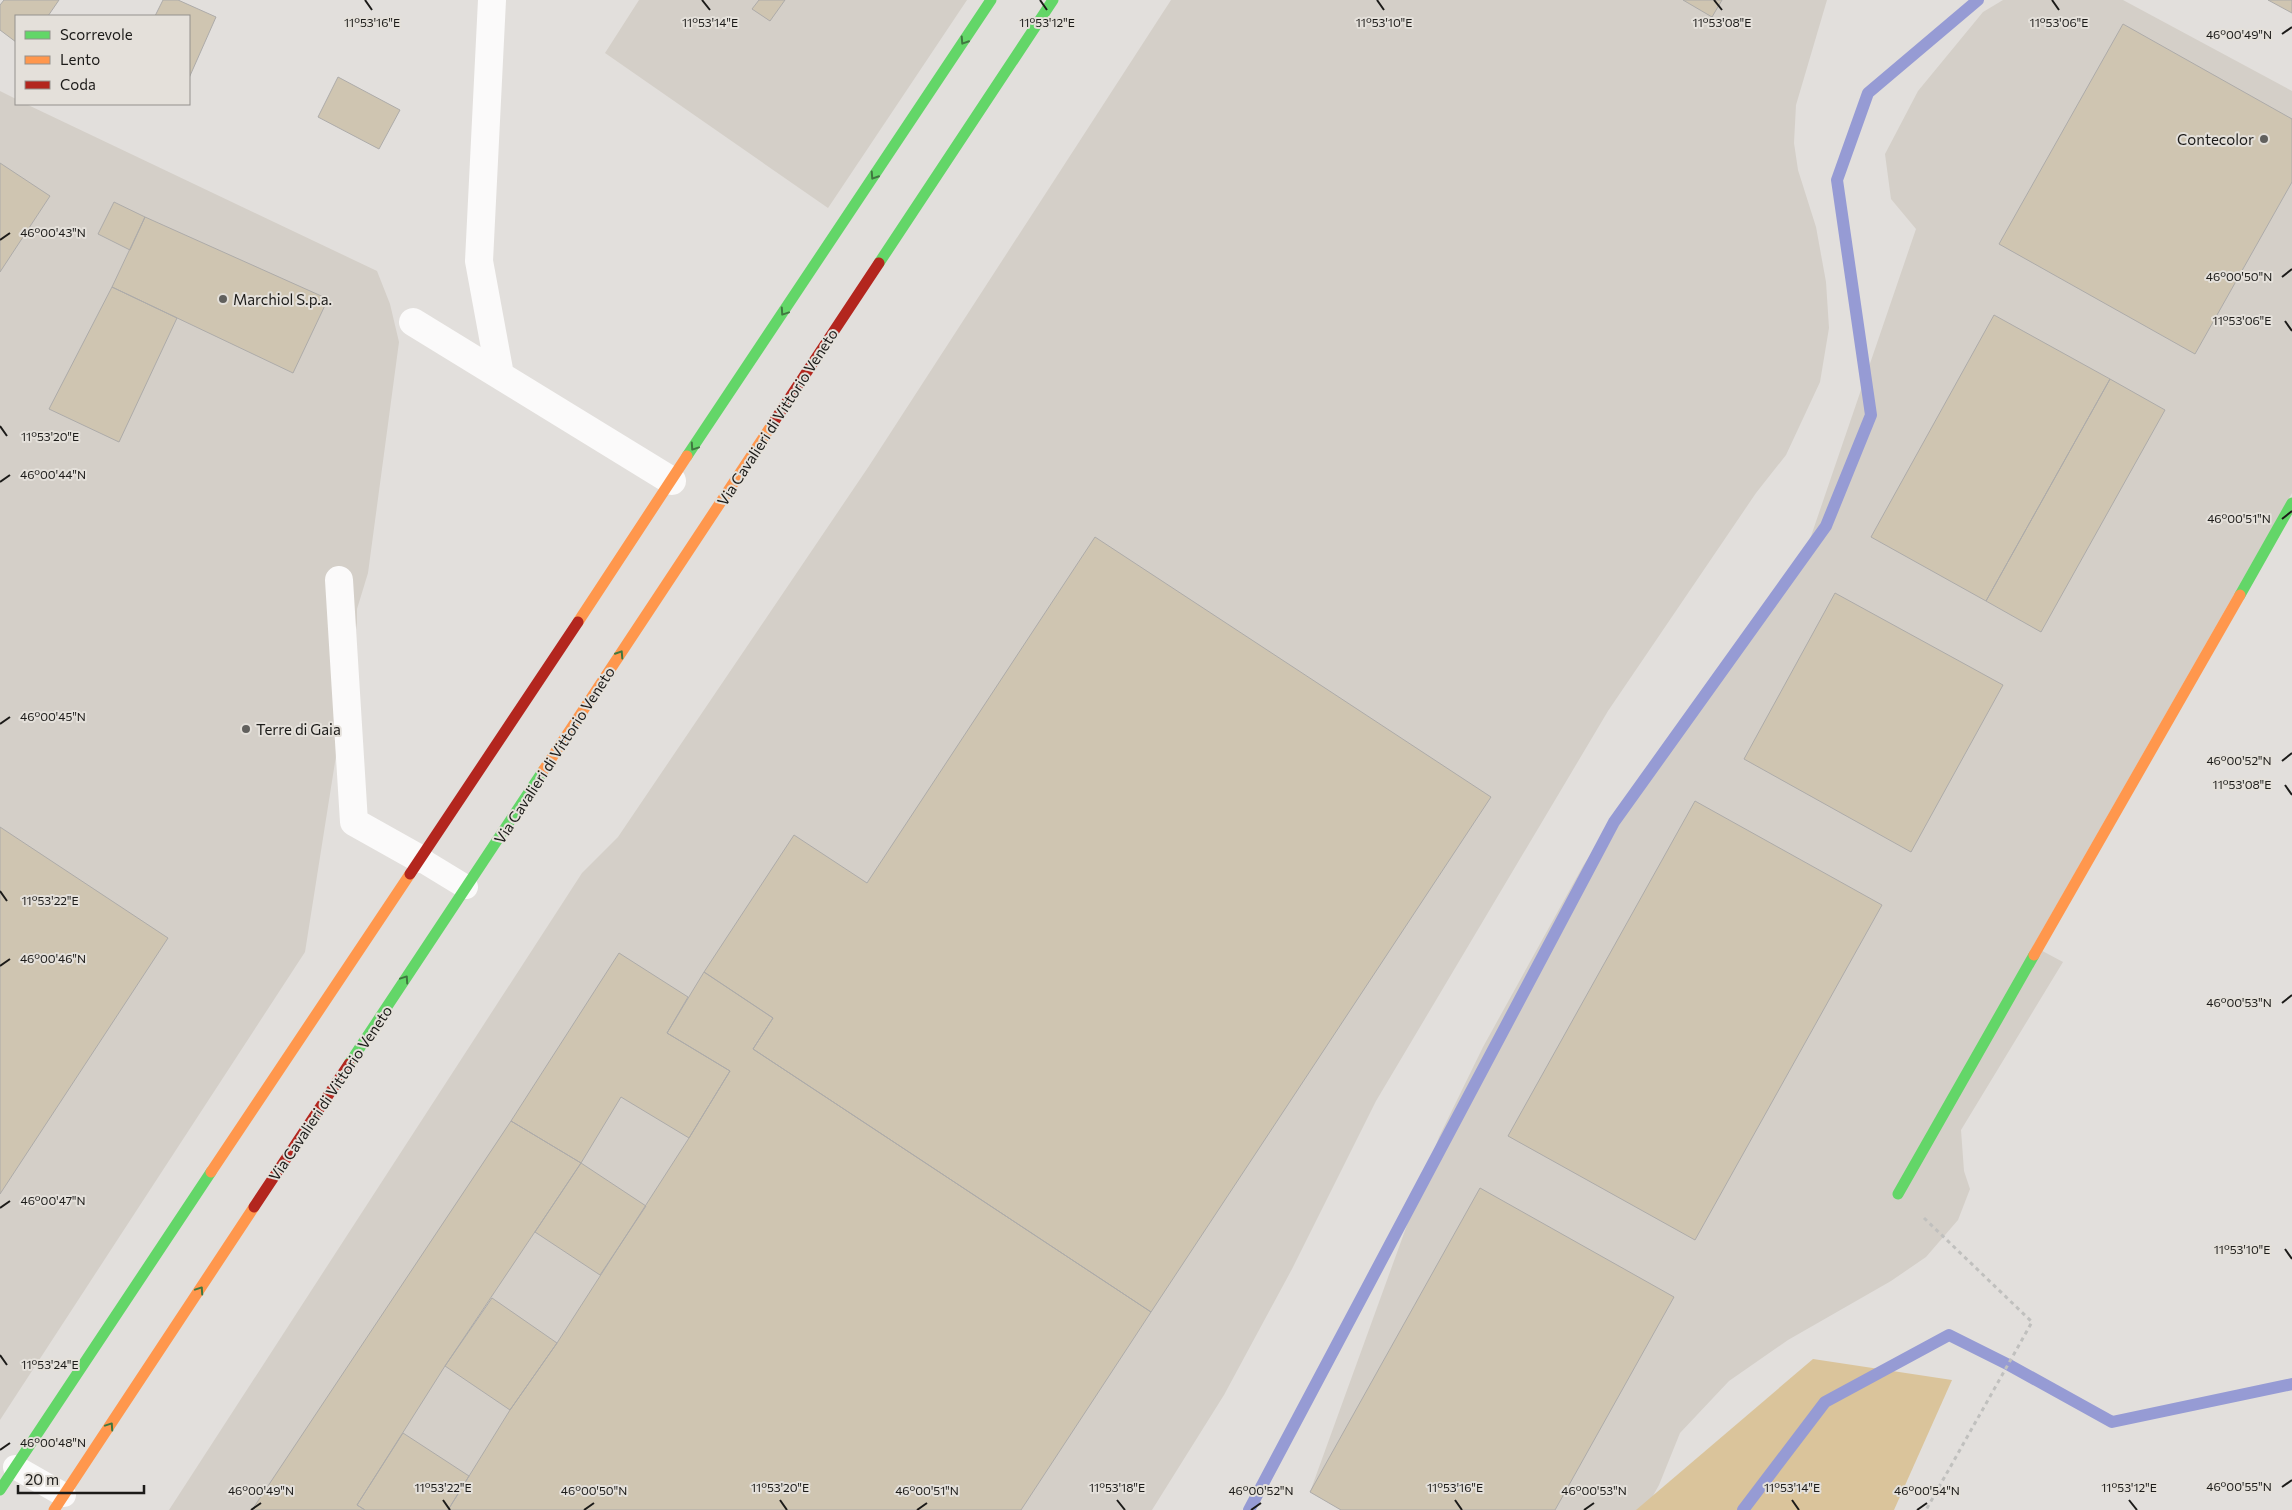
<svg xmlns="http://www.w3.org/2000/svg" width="2292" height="1510" font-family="Commissioner,sans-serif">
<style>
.built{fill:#d4cfc8}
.green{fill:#dac49b}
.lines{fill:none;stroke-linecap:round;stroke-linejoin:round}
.stream{stroke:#969bd4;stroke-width:12}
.building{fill:#cfc5b1;stroke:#adaba9}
.path{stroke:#c0c0be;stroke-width:3;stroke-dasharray:4 4;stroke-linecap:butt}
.lane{stroke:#fbfafa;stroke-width:24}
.street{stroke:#fbfafa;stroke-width:28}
.fast{stroke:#63d668;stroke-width:11}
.slow{stroke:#ff974d;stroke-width:11}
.jam{stroke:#b3261e;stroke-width:11}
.oneway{stroke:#407840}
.ticks{fill:none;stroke:#1c1b19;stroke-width:2}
.poi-dot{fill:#61605d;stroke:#e4e0da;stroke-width:2}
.labels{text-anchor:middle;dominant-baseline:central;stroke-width:4;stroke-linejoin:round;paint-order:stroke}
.poi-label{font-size:15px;fill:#1c1b19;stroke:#e4e0da;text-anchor:start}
.street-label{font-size:15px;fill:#1c1b19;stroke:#e4e0da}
.ticks-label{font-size:12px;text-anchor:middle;fill:#1c1b19;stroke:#e4e0da;stroke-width:4;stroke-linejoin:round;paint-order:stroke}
</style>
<rect width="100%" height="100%" fill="#e2dfdc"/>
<path class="built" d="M639 0H967L828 208 605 53Z
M1171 0H1827L1796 105 1794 143 1798 170 1816 227 1826 282 1829 328 1820 382 1786 455 1756 493 1608 711 1376 1101 1292 1269 1224 1395 1152 1510H169L582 873 618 837 869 466Z
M2003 0H2123L2292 91V493L2033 946 2063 962 1961 1130 1964 1171 1970 1189 1958 1220 1926 1257 1891 1281 1788 1340 1729 1381 1680 1433 1659 1485 1645 1510H1341L1310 1492 1439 1137 1483 1047 1583 866 1661 748 1808 545 1916 229 1891 199 1885 154 1918 91 1983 12Z
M0 91 16 99V104H26L377 271 390 304 399 342 368 573 357 609V623L305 952 0 1420Z"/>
<path class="green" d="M1813 1359 1952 1380 1894 1510H1636Z"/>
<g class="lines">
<path class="stream" d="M1249 1510 1614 822 1826 526 1871 415 1837 180 1868 93 1978 0
M1743 1510 1825 1402 1949 1335 2009 1365 2112 1422 2292 1384"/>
</g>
<path class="building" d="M4 0H59L48 16H16V42L0 30V5Z
M163 0H178L216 17 189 78V16H155Z
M759 0H785L770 21 752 9Z
M1683 0H1722L1712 17Z
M2268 0H2292V13Z
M2123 24 2292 119V182L2195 354 1999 244Z
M338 77 400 110 379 149 318 117Z
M0 163 50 196 0 272Z
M114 202 145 217 130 250 98 234Z
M145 217 328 299 293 373 112 287Z
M112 287 177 318 119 442 49 409Z
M1994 315 2110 379 1986 601 1871 537Z
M2110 379 2165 410 2041 632 1986 601Z
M1095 537 1491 797 1151 1312 753 1049 773 1018 704 972 794 835 867 883Z
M1835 593 2003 685 1911 852 1744 759Z
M1695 801 1882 905 1695 1240 1508 1136Z
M0 827 168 938 0 1194Z
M619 953 688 997 667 1033 730 1071 689 1138 621 1097 581 1163 511 1121Z
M704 972 773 1018 753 1049 1151 1312 1021 1510H448L510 1410 557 1343 689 1138 730 1071 667 1033Z
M511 1121 581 1163 445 1366 357 1505 365 1510H252Z
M581 1163 646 1206 600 1275 535 1232Z
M1480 1188 1674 1297 1555 1510H1341L1310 1492Z
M492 1298 557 1343 510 1410 445 1366Z
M403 1433 469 1476 448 1510H365L357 1505Z"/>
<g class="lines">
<path class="path" d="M1924 1218 2032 1322 1926 1510"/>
<path class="lane" d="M420 859 466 887
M15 1467 64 1495"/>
<path class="street" d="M492 0 479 261 500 375
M413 322 672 481
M339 580 354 822 420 859"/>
<path class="fast" d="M879 263 1053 0
M687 456 991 0
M2240 595 2292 503
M349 1064 543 771
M1898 1194 2034 955
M0 1490 211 1172"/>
<path class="slow" d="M578 622 687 456
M543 771 775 420
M2034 955 2240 595
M211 1172 410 874
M54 1510 254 1207"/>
<path class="jam" d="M775 420 879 263
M410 874 578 622
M254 1207 349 1064"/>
</g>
<defs><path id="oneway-chevron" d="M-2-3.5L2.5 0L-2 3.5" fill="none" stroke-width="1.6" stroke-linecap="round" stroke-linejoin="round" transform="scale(1.25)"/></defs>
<g class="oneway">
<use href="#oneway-chevron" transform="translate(964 41) rotate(123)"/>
<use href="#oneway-chevron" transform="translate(874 176) rotate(123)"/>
<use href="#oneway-chevron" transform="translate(784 312) rotate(124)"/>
<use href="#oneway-chevron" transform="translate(694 447) rotate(124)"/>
<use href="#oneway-chevron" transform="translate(620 654) rotate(-57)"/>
<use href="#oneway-chevron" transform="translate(405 979) rotate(-56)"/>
<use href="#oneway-chevron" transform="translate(200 1290) rotate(-56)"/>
<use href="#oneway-chevron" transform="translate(110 1426) rotate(-56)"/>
</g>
<path class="ticks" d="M365 0 372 10M702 0 710 10M1040 0 1047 10M1377 0 1384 10M1714 0 1722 10M2052 0 2059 10M2282 34 2292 27M0 240 10 233M2282 277 2292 269M2285 321 2292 331M0 426 7 436M0 482 10 475M2282 519 2292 511M0 724 10 717M2282 761 2292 753M2285 785 2292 795M0 891 7 901M0 966 10 959M2282 1003 2292 995M0 1208 10 1201M2285 1249 2292 1259M0 1355 7 1365M0 1450 10 1443M2282 1487 2292 1480M443 1500 450 1510M780 1500 787 1510M1117 1500 1125 1510M1455 1500 1462 1510M1792 1500 1799 1510M2129 1500 2137 1510M251 1510 261 1503M584 1510 594 1503M917 1510 927 1503M1251 1510 1261 1503M1584 1510 1594 1503M1917 1510 1927 1503"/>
<g class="poi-dot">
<circle cx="2264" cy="139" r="5"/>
<circle cx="223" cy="299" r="5"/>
<circle cx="246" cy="729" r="5"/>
</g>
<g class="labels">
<g class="poi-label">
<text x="2254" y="139" text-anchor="end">Contecolor</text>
<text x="233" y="299">Marchiol S.p.a.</text>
<text x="256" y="729">Terre di Gaia</text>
</g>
<g class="street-label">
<text transform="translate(777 417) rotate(-57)">Via Cavalieri di Vittorio Veneto</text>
<text transform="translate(554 755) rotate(-57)">Via Cavalieri di Vittorio Veneto</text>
<text transform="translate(330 1093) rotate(-56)">Via Cavalieri di Vittorio Veneto</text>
</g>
</g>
<g class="ticks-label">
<text x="372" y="27">11°53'16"E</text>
<text x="710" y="27">11°53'14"E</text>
<text x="1047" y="27">11°53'12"E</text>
<text x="1384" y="27">11°53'10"E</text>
<text x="1722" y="27">11°53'08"E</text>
<text x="2059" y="27">11°53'06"E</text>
<text x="2239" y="39">46°00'49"N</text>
<text x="53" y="237">46°00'43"N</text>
<text x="2239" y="281">46°00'50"N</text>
<text x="2242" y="325">11°53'06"E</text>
<text x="50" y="441">11°53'20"E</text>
<text x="53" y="479">46°00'44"N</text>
<text x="2239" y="523">46°00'51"N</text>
<text x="53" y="721">46°00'45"N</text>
<text x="2239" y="765">46°00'52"N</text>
<text x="2242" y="789">11°53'08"E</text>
<text x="50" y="905">11°53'22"E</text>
<text x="53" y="963">46°00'46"N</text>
<text x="2239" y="1007">46°00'53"N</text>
<text x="53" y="1205">46°00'47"N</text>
<text x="2242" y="1254">11°53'10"E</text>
<text x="50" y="1369">11°53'24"E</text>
<text x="53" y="1447">46°00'48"N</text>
<text x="2239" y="1491">46°00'55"N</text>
<text x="443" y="1492">11°53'22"E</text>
<text x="780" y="1492">11°53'20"E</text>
<text x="1117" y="1492">11°53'18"E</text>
<text x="1455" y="1492">11°53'16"E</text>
<text x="1792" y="1492">11°53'14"E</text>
<text x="2129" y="1492">11°53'12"E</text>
<text x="261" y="1495">46°00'49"N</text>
<text x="594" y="1495">46°00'50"N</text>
<text x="927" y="1495">46°00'51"N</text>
<text x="1261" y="1495">46°00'52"N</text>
<text x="1594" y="1495">46°00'53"N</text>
<text x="1927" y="1495">46°00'54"N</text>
</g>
<rect x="15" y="15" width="175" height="90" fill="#e4e0da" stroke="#94918d"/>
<rect x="25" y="31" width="25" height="8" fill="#63d668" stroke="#94918d"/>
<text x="60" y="40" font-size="15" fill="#1c1b19">Scorrevole</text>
<rect x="25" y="56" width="25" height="8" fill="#ff974d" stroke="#94918d"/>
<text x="60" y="65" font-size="15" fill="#1c1b19">Lento</text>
<rect x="25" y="81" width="25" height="8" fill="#b3261e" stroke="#94918d"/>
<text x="60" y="90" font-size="15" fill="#1c1b19">Coda</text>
<path d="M18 1485v8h126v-8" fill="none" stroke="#1c1b19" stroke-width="2.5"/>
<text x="25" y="1485" font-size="15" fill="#1c1b19" stroke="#e4e0da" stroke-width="4" paint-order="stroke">20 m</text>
</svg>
